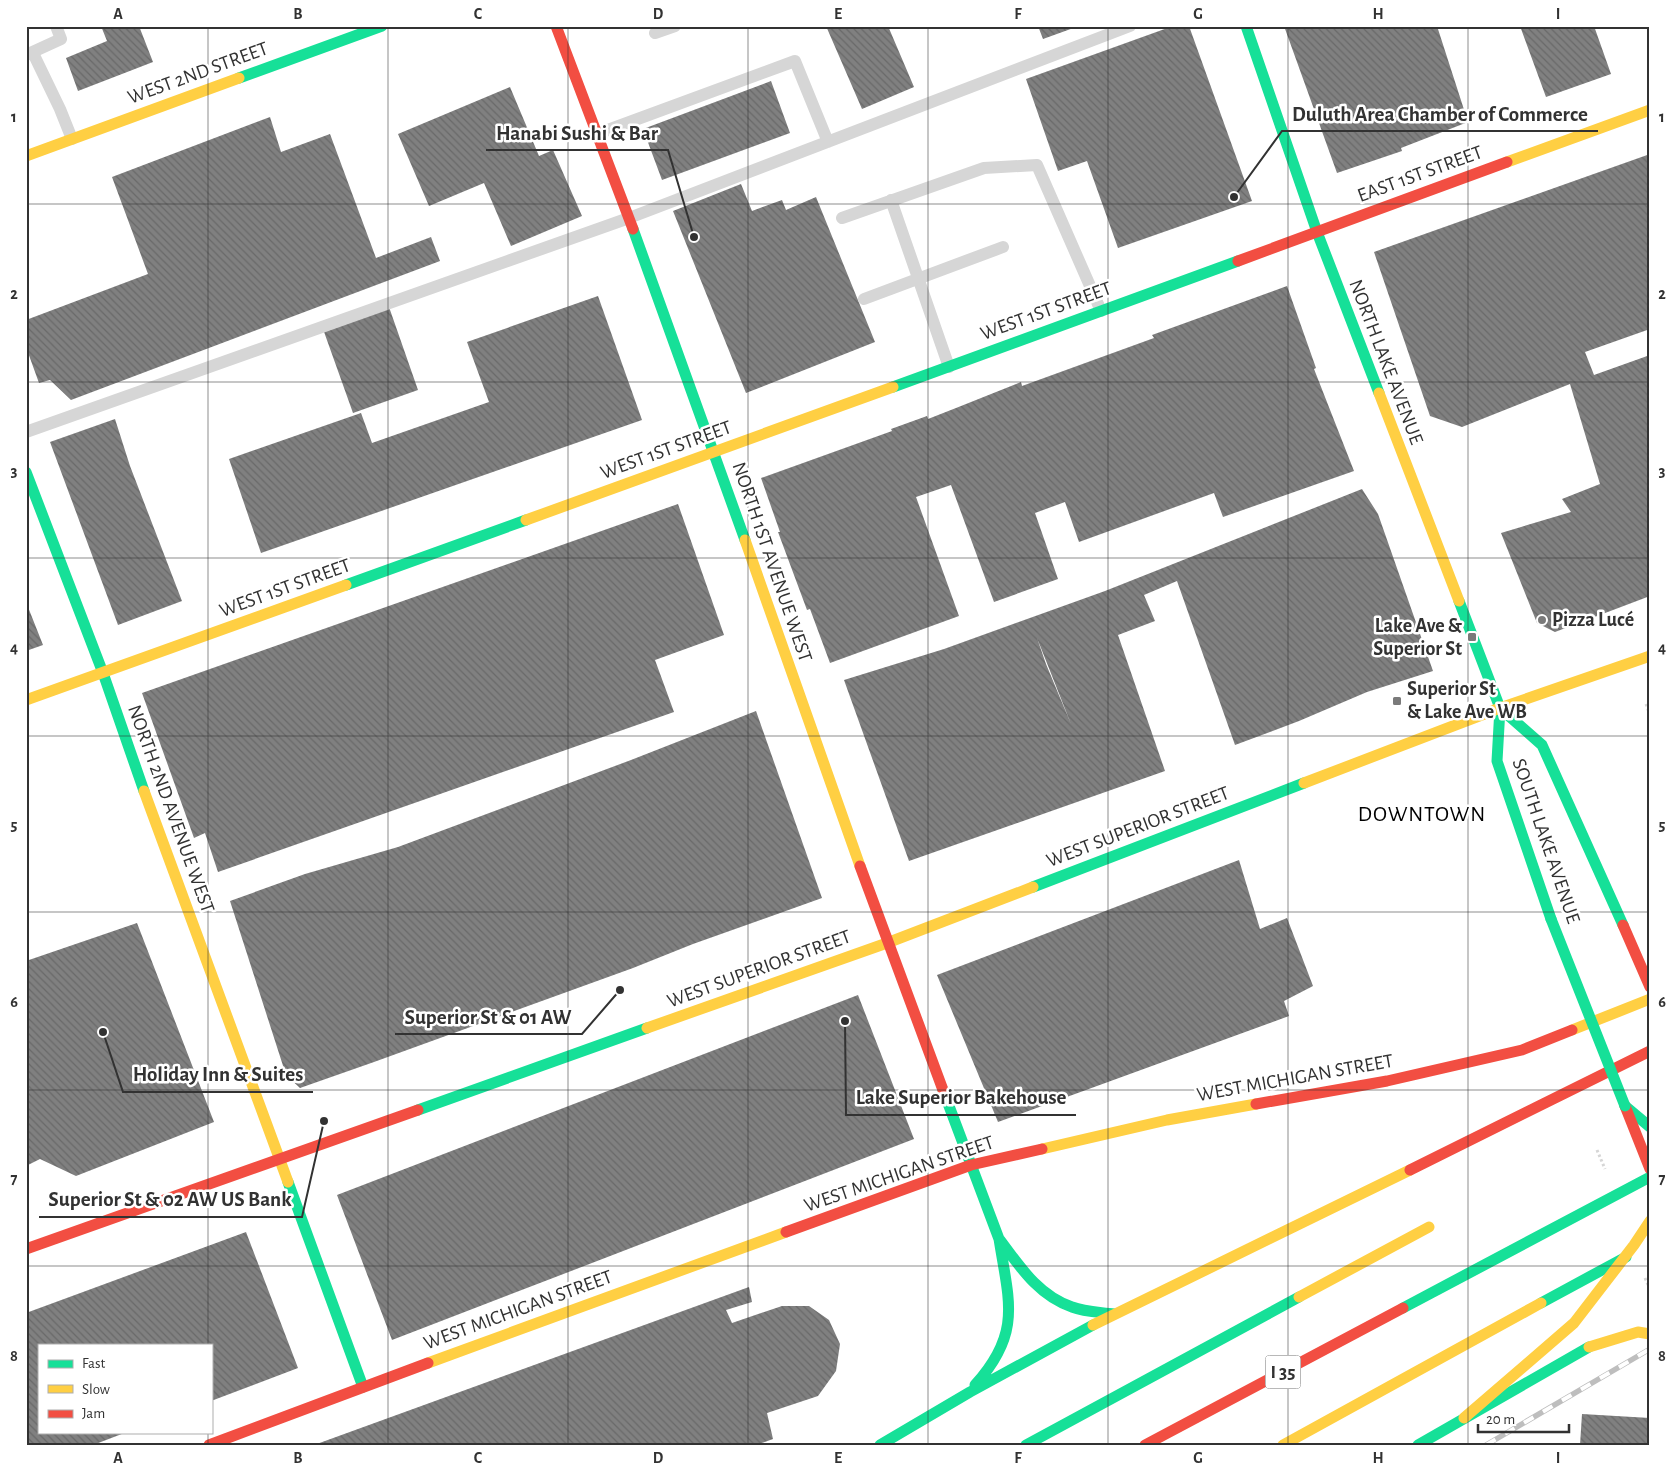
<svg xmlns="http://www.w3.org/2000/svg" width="1676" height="1471" font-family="'Alegreya Sans',sans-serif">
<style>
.building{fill:url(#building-back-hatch);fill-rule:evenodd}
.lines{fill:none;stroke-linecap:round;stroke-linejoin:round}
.path{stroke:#d6d6d6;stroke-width:3;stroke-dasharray:2.5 2.5;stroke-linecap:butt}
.lane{stroke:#d6d6d6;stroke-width:12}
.fast{stroke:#16e098;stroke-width:11}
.slow{stroke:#ffcf43;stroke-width:11}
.jam{stroke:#f24e42;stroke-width:11}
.rail-casing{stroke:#bebebe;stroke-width:5.5}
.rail{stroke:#fff;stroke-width:4;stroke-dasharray:11;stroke-linecap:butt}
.fast-bridge{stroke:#16e098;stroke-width:11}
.slow-bridge{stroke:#ffcf43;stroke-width:11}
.grid{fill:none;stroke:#323232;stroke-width:1;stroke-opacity:0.55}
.poi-dot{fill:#7a7a7a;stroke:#fff;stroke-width:2}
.labels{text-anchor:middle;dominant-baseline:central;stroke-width:5;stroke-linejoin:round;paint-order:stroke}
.shield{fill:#fff;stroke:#707070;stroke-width:1}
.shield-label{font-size:19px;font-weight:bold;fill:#323232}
.street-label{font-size:20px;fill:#323232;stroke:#fff}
.poi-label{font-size:20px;font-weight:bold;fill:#323232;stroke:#fff;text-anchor:start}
.quarter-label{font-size:22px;letter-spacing:1px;fill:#000;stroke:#fff}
.leader{fill:none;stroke:#323232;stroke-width:2}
.callout-dot{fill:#323232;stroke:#fff;stroke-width:2}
.callout-label{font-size:21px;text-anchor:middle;font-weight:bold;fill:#323232;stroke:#fff;stroke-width:5;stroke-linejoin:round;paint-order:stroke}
.neatline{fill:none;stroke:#323232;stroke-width:2}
.grid-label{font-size:16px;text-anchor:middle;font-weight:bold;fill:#323232}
</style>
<defs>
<pattern id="building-back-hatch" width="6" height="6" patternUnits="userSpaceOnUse" patternTransform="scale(1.25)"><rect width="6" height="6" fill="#808080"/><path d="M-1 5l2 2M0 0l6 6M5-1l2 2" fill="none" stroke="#696969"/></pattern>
</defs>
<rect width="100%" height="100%" fill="#fff"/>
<path class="building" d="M101 26H139L153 62 78 91 66 58 107 41Z
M826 26H888L914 87 862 109Z
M1038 26H1079L1043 39Z
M1173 26H1189L1252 201 1118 248 1087 161 1058 171 1026 79Z
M1284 26H1437L1468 122 1401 148 1402 151 1337 173Z
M1520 26H1594L1611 74 1546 97Z
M771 81 790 133 662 180 643 129Z
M510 87 539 156 553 150 582 216 511 246 484 183 429 206 398 134Z
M270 117 281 152 330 134 376 258 431 237 440 261 71 400 50 380 39 383 26 347V320L148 274 112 177Z
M1650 154V329L1585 352 1594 375 1650 355V596L1555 632 1537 623 1501 533 1571 512 1562 499 1600 484 1570 384 1462 427 1430 416 1374 252Z
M741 184 752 211 782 200 786 210 816 197 875 342 746 393 673 211Z
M1287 286 1316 368 1314 369 1354 471 1223 517 1214 493 1079 542 1065 502 1035 513 1058 579 994 602 951 485 916 497 959 616 830 663 810 609 807 610 778 532H780L761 478 892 431 891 429 927 416 928 419 956 408 1021 382 1022 386 1154 338 1152 335Z
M598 296 642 420 261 553 229 459 361 413 372 443 489 402 467 342Z
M389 307 418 390 353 413 323 329Z
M115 419 130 466 182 601 118 625 50 442Z
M1362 489 1378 514 1433 671 1367 692 1299 721 1235 745 1177 581 1144 595 1155 621 1118 635 1165 771 909 861 844 680 944 649 1105 591ZM1037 638 1071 724 1046 664Z
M678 504 724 635 655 660 674 712 218 872 205 833 194 838 142 693Z
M26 602 43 645 26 651Z
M756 711 822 898 693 944 633 968 374 1062 300 1088 286 1075 230 901 305 874 398 847 631 760Z
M1239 860 1260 929 1287 918 1313 986 1284 1001 1289 1016 998 1122 937 975Z
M137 923 214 1122 76 1176 40 1159 26 1166V961Z
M858 995 914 1139 392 1340 337 1195Z
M246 1232 298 1368 211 1401V1345H39V1432H127L93 1445H26V1313Z
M749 1287 752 1302 726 1310 732 1323 782 1306H809L829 1320 840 1344 836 1371 818 1396 767 1413 773 1439 756 1445H314Z
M1582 1414 1650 1418V1445H1580Z"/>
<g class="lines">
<path class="path" d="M1646 704 1650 715
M1597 1150 1605 1169
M1645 1278 1650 1289"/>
<path class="lane" d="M655 33 675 26
M33 53 60 109 72 139
M26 55 61 39 56 26
M597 134 795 61 828 142
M891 200 949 367
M842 218 984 168 1037 165 1101 311
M864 299 1003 247
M26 432 629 218 1130 26"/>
<path class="fast" d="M1246 26 1317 232 1379 393
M239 78 382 26
M633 229 745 540
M893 387 1238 261
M26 472 103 673 144 791
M346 585 526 520
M1459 601 1500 708 1497 761 1551 919
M1500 708 1542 745 1623 925
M1033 887 1304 783
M943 1090 999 1239
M1625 1106 1650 1127
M418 1110 647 1028
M288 1182 363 1387
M1000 1240C1020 1267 1039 1296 1072 1307 1085 1312 1100 1312 1114 1314
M1541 1303 1626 1257
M1403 1308 1650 1177
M975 1385C1022 1333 1009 1302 999 1239
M880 1445 970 1392 1093 1325
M1026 1445 1299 1297
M1418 1445 1589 1347"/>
<path class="slow" d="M26 156 239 78
M1507 162 1650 110
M1379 393 1459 601
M526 520 893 387
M745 540 860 866
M26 700 346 585
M1304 783 1500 708 1650 656
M144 791 288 1182
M647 1028 887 943 1033 887
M1572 1030 1650 999
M1042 1149 1167 1120 1256 1104
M1299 1297 1429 1227
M1093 1325 1410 1170
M1589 1347 1638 1332 1650 1334
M428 1363 786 1232
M1283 1445 1541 1303"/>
<path class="jam" d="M556 26 633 229
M1238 261 1507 162
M860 866 943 1090
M1623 925 1650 987
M1256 1104 1387 1081 1522 1050 1572 1030
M1625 1106 1650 1169
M1410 1170 1650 1051
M786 1232 971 1165 1042 1149
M26 1249 418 1110
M209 1445 428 1363
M1145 1445 1403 1308"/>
<g class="rail-casing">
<path id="rail" d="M1486 1445 1650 1349"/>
</g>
<use href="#rail" class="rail"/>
<path class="fast-bridge" d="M1551 919 1625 1106"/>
<path class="slow-bridge" d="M1464 1418 1574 1323 1634 1245 1650 1221"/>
</g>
<path class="grid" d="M208 26V1345M388 26V1445M568 26V1445M748 26V1445M928 26V1445M1108 26V1445M1288 26V1445M1468 26V1445M26 204H1650M26 382H1650M26 558H1650M26 736H1650M26 912H1650M26 1090H1650M26 1266H1650M208 1432V1445"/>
<g class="poi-dot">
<circle cx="1542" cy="620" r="5"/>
<rect x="1467" y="632" width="10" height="10" rx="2.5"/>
<rect x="1392" y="696" width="10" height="10" rx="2.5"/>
</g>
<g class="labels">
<rect class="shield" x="1265.5" y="1355.5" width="35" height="33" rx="4"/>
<g class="shield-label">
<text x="1283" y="1372">I 35</text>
</g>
<g class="street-label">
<text transform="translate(198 73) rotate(-20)">WEST 2ND STREET</text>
<text transform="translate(1420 174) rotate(-20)">EAST 1ST STREET</text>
<text transform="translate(1046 311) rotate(-20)">WEST 1ST STREET</text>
<text transform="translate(1386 362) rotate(69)">NORTH LAKE AVENUE</text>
<text transform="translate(666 450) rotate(-20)">WEST 1ST STREET</text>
<text transform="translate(772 562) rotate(71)">NORTH 1ST AVENUE WEST</text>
<text transform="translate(285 588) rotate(-20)">WEST 1ST STREET</text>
<text transform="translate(171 809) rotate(70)">NORTH 2ND AVENUE WEST</text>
<text transform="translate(1138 827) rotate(-21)">WEST SUPERIOR STREET</text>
<text transform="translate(1546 841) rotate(71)">SOUTH LAKE AVENUE</text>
<text transform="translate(759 969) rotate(-20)">WEST SUPERIOR STREET</text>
<text transform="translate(1295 1078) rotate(-10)">WEST MICHIGAN STREET</text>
<text transform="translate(899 1174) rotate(-19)">WEST MICHIGAN STREET</text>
<text transform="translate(518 1310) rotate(-20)">WEST MICHIGAN STREET</text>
</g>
<g class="poi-label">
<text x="1552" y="620">Pizza Lucé</text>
<text x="1462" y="626" text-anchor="end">Lake Ave &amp;<tspan x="1462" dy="23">Superior St</tspan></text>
<text x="1407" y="689">Superior St<tspan x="1407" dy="23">&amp; Lake Ave WB</tspan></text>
</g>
<g class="quarter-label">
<text x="1422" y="814">DOWNTOWN</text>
</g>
</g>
<path class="leader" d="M1234 197L1282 131H1598M694 237L668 150H486M620 990L582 1034H395M103 1032L123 1092H313M845 1021L846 1115H1076M324 1121L302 1217H39"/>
<g class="callout-dot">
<circle cx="1234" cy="197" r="5"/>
<circle cx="694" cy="237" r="5"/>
<circle cx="620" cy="990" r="5"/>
<circle cx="103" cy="1032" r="5"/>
<circle cx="845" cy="1021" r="5"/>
<circle cx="324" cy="1121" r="5"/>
</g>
<g class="callout-label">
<text x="1440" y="121">Duluth Area Chamber of Commerce</text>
<text x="577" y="140">Hanabi Sushi &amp; Bar</text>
<text x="488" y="1024">Superior St &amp; 01 AW</text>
<text x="218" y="1081">Holiday Inn &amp; Suites</text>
<text x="961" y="1104">Lake Superior Bakehouse</text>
<text x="170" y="1206">Superior St &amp; 02 AW US Bank</text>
</g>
<rect width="1676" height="1471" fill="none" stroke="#ffffff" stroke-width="55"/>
<rect x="38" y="1344" width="175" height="90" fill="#ffffff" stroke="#adadad"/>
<rect x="48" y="1360" width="25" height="8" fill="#16e098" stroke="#adadad"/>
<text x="82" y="1368" font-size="15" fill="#323232">Fast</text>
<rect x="48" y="1385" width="25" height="8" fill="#ffcf43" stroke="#adadad"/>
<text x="82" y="1394" font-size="15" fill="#323232">Slow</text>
<rect x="48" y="1410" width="25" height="8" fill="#f24e42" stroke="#adadad"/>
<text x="82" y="1418" font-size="15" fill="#323232">Jam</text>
<path d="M1478 1424v8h91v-8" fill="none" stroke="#323232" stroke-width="2.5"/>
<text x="1486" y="1424" font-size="15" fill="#323232" stroke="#ffffff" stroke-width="4" paint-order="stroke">20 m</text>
<rect x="28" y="28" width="1620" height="1416" class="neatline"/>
<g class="grid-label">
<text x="118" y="19">A</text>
<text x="298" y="19">B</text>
<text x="478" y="19">C</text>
<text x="658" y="19">D</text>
<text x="838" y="19">E</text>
<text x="1018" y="19">F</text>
<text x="1198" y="19">G</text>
<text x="1378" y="19">H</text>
<text x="1558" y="19">I</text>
<text x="14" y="122">1</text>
<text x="1662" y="122">1</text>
<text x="14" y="299">2</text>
<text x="1662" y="299">2</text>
<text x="14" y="476">3</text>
<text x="1662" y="476">3</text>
<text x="14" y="653">4</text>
<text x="1662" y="653">4</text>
<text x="14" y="830">5</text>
<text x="1662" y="830">5</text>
<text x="14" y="1007">6</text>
<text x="1662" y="1007">6</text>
<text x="14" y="1184">7</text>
<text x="1662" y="1184">7</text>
<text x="14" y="1361">8</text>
<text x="1662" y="1361">8</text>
<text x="118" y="1463">A</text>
<text x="298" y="1463">B</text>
<text x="478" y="1463">C</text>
<text x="658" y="1463">D</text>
<text x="838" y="1463">E</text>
<text x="1018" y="1463">F</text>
<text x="1198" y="1463">G</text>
<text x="1378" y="1463">H</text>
<text x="1558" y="1463">I</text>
</g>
</svg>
